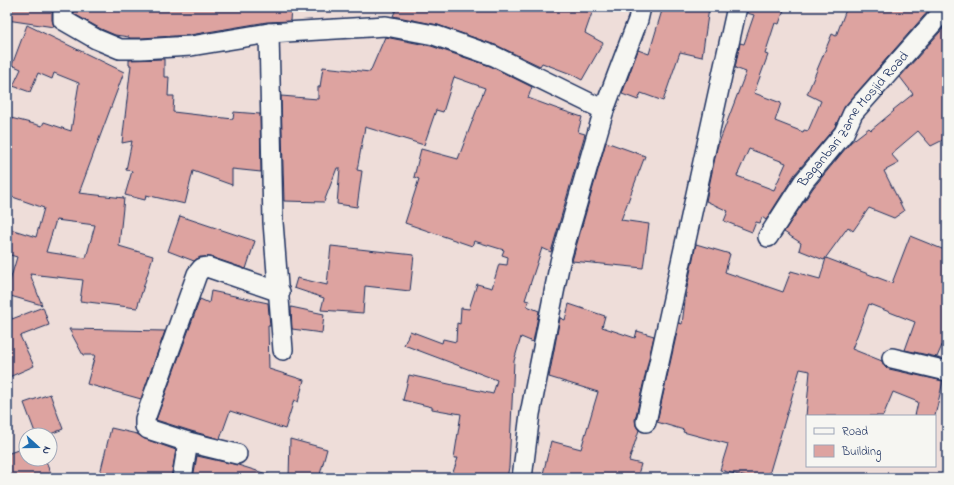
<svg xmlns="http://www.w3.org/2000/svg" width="954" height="485" font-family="'Indie Flower',sans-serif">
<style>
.building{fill:#dda3a0;stroke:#1b2f5e;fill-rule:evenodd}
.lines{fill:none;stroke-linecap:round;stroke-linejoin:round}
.street-casing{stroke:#1b2f5e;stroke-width:22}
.street{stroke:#f6f6f2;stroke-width:19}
.labels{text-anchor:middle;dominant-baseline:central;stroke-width:3;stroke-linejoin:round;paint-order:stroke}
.street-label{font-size:14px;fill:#1b2f5e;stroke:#f6f6f2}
</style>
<rect width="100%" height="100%" fill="#eeddd9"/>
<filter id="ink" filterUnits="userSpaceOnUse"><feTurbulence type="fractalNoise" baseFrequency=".025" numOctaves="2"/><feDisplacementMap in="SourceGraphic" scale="8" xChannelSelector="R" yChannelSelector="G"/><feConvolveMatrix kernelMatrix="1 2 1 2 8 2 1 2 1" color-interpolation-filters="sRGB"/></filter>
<g filter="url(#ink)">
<path class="building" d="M7 7H41L52 10V20L54 27 7 20Z
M74 7H291L290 21 267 22 190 35 141 38H129V37L115 35 101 29 74 14Z
M397 7H594L585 33 603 43 582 80 571 74 542 63 540 66 498 46 438 25 393 16Z
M663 7H699L709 8 702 57 680 52 663 101 641 93 638 100 622 94 638 50 649 54Z
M748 7H785L779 24 775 23 765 54 768 55 754 93 781 103 775 121 803 132 804 130 808 131 821 101 807 94 832 34 836 36 847 7H928L930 9 845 106 835 127 795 174 766 220 762 217 760 223 756 222 752 232 724 221 728 211 706 201 717 148 746 72 735 68 740 43 744 44 754 15 747 13ZM749 149 786 163 774 190 737 176Z
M947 24V138L931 146 918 131 891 154 899 163 884 171 904 211 894 218 869 208 853 231 848 227 824 260 799 250 801 243 784 232 813 188 851 142 869 128 871 130 894 111 893 110 913 94 900 77Z
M27 25 124 72 79 193 124 198 119 246 153 256 137 308 80 301 83 280 30 274 42 305 7 295V291L17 257 7 254V228L36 237 44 208 7 195V117L42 126 44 122 71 131 79 83 54 73 52 79 38 73 30 92 13 86 21 69 12 65ZM56 220 95 225 86 258 46 252Z
M385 37 431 46 490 66 532 87 528 98 555 108 582 117 578 132 585 134 551 252 542 248 525 300 529 301 527 306 539 311 533 342 521 337 514 361 509 467 507 478H451L458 458H454L461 414 432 409V407L403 400 409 375 493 394 497 380 404 345 410 331 442 343 443 339 456 342 457 323 460 324 461 308 469 309 477 284 492 288 499 264 507 265 508 257 502 255 504 250 474 241 472 246 405 223 419 179 414 177 421 149 458 159 485 88 454 77 443 112 436 110 424 145 365 127 357 170 362 171 357 207 337 204 340 168H337L324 202 284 201 281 96 318 99V87H320L323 67 370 72Z
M164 59V77H169L168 96H174L173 112 233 119 234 112 260 114 261 172 232 169V185L193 171 185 204 146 195 145 200 125 195 132 171 126 170 132 141 122 143 131 65H129V60Z
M606 142 645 156 621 220 649 224 643 268 572 261Z
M180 216 255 241 246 269 211 257H200L194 261 168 251Z
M910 236 947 251V334L937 357 905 350 915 322 869 304 852 349 882 361 884 366 889 369 943 381 935 416H915L918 402 893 392 883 416H806L810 371 800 369 768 478H750L720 470 728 444 683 432 684 430 657 422 679 323 682 324 686 293 696 244 730 254 725 272 783 292 791 271 820 279 826 258 892 283Z
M331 246 414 255 410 291 365 286 363 313 321 310 324 298 294 288 297 278 327 285Z
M211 291 268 303 270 326H268L269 369 304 380 298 402 294 400 285 429 230 411 220 439 191 431 156 420 200 299 209 303Z
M569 304 605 316 602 327 635 338 637 331 654 336 635 420 636 426 639 430 629 461 641 464 637 478H542L551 441 581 449 598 392 549 377 560 318 565 320Z
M7 306 12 319 43 307 49 325 20 336 34 366 7 378Z
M291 307 324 314 322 333 292 329Z
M69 329 165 331 141 399 87 384 95 355H83Z
M50 394 63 429 48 435H36L24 403Z
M111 428 137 434 145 439 176 450 171 478H99Z
M290 439 327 449 319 478H289Z
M26 447V459H45L53 478H7V454Z
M197 456 238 465 270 475 269 478H193Z"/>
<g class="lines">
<g class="street-casing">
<g id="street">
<path d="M63 7V20L96 39 120 49H141L191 46 269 33 386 26 434 35 494 56 604 110 638 20 641 7"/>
<path d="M269 33 273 222 283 350"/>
<path id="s1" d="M768 237 804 181 844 133 853 113 947 7"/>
<path d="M892 358 947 371"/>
<path d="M646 422 737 7"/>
<path d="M188 442 237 454"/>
<path d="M182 478 188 442 148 429 145 426V419L197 274 202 268 207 267 280 292"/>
<path d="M522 478 530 414 560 262 604 110"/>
</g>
</g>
<use href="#street" class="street"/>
</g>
</g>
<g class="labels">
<g class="street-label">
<text stroke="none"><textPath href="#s1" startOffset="146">Baganbari Zame Mosjid Road</textPath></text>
</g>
</g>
<rect width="954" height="485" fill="none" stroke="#f6f6f2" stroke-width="24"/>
<rect x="12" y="12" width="930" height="461" fill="none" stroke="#1b2f5e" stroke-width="1.5" filter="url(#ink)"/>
<rect x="806" y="415" width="130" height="52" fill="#f6f6f2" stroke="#9ea6b7"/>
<rect x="814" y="428" width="20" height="6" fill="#f6f6f2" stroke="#9ea6b7"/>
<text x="842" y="435" font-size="12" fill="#1b2f5e">Road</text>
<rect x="814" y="445" width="20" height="12" fill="#dda3a0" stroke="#9ea6b7"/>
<text x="842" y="455" font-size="12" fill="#1b2f5e">Building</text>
<g transform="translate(38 447) rotate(111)"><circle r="19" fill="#f6f6f2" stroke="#9ea6b7"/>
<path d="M0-3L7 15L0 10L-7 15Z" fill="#1f6fb2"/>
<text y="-6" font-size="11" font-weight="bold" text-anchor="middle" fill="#1b2f5e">N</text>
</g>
</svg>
